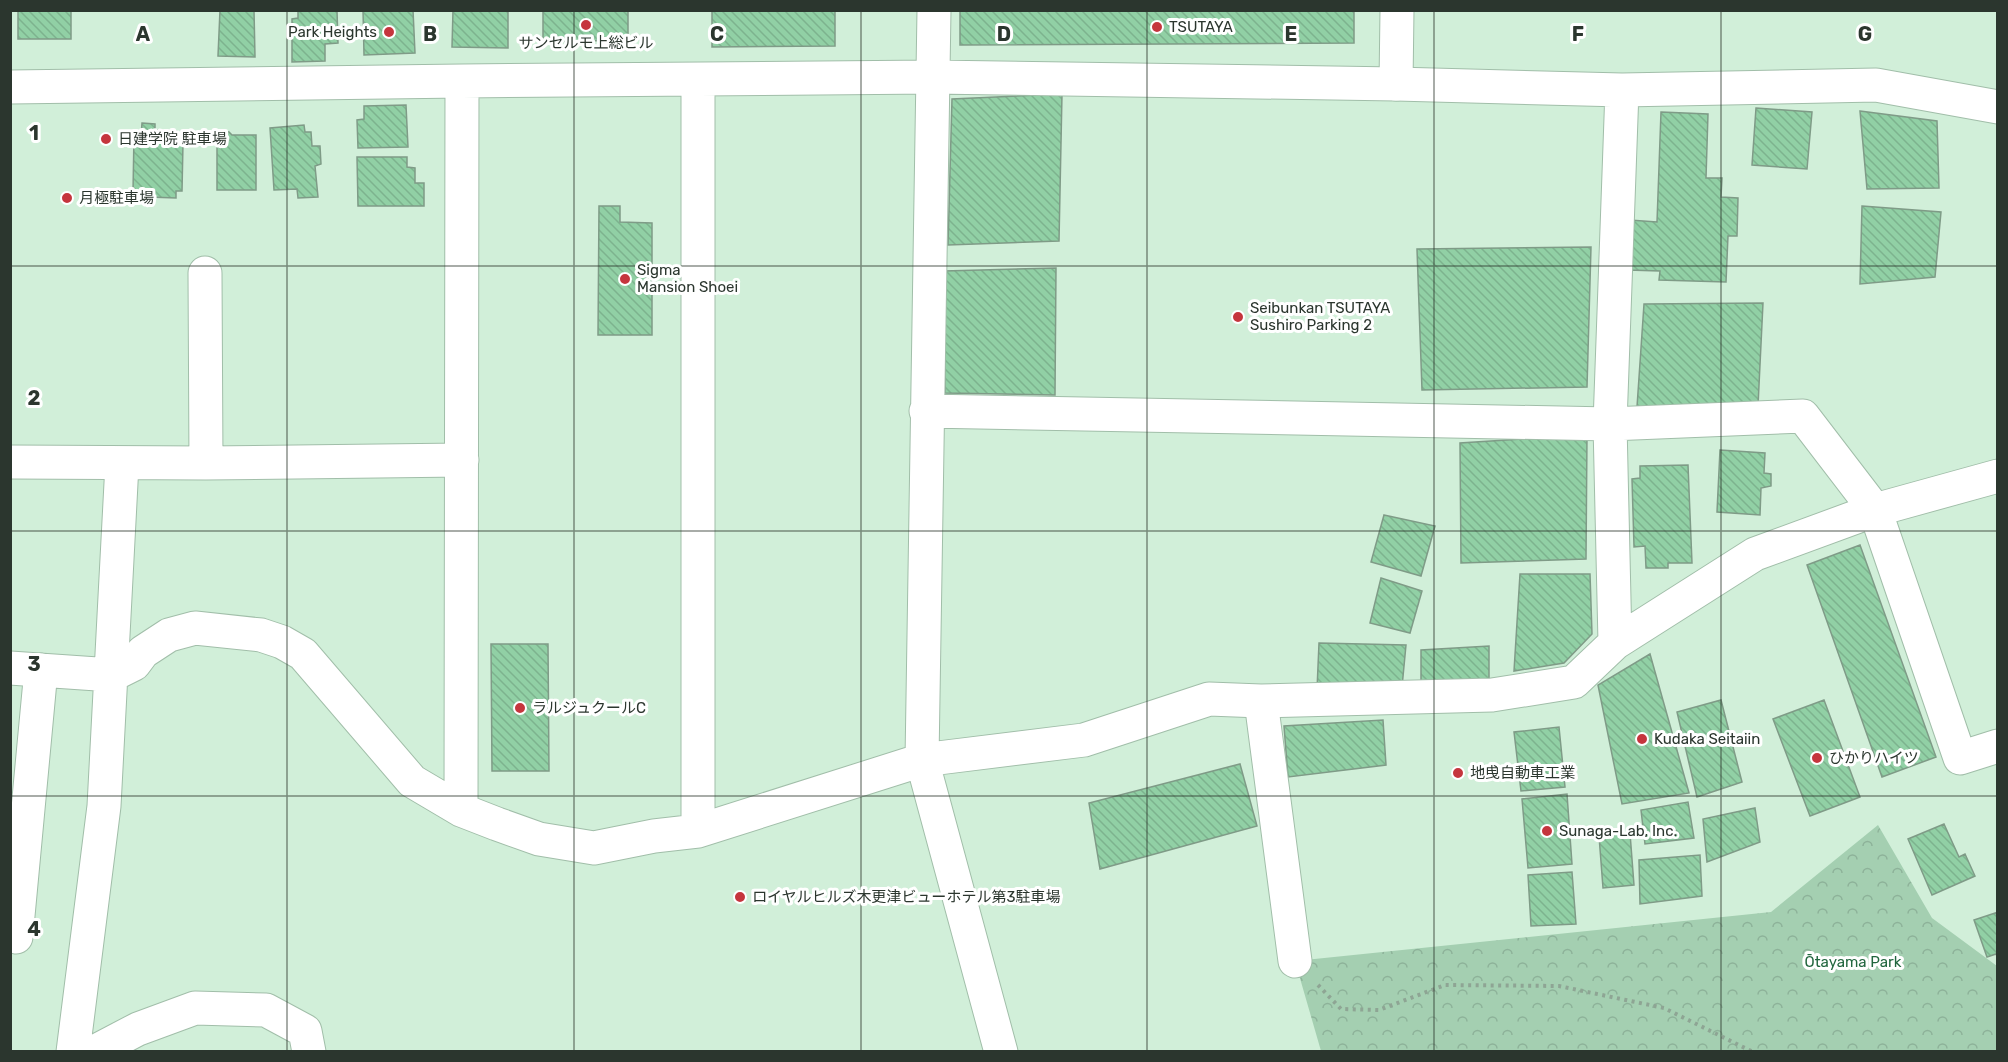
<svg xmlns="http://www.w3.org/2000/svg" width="2008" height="1062" font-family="Rubik,'Noto Sans JP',sans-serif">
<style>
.forest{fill:url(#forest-crowns)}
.building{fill:url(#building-back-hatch);stroke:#7f9b87;stroke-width:1.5}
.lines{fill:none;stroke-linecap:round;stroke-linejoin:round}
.minor-casing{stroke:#a1bea9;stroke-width:35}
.tertiary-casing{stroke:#a1bea9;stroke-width:35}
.path{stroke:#8ea594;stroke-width:4;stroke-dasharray:3 4.5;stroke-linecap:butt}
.minor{stroke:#fff;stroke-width:33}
.tertiary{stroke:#fff;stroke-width:33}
.grid{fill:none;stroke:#2b362e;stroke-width:1.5;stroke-opacity:0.55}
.poi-dot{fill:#c5353d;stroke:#fff;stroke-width:2}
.labels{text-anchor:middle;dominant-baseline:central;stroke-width:6;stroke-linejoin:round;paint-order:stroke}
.poi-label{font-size:15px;fill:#2b362e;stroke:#fff;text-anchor:start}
.park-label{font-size:15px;fill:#21663e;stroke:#fff}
.grid-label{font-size:20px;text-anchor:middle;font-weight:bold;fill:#2b362e;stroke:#fff;stroke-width:6;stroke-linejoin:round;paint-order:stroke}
</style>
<defs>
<pattern id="forest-crowns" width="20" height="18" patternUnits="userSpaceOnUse" patternTransform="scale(1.5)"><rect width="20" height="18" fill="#a4cfb1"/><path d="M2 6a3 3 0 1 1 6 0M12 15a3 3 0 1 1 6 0" fill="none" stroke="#8db299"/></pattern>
<pattern id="building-back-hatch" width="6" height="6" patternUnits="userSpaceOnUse" patternTransform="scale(1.5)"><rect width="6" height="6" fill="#91d0a5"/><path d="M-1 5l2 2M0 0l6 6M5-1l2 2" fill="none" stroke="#7db38e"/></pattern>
</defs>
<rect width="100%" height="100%" fill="#d1efd9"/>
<path class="forest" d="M1878 825 1932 918 1997 966V1051H1321L1295 961 1771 912Z"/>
<path class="building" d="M18 10H71V39H18Z
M220 10H254L255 57 218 56Z
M298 10H337L338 43 325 44V61L292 62V19L298 18Z
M363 10H413L415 53 364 55Z
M453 10H508V48L452 47Z
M543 10H628V40L543 42Z
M712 10H835V46L712 47Z
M960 10H1354V43L960 45Z
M1062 94 1059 241 948 245 952 99Z
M406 105 408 147 358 148 357 120 364 119V106Z
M1756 108 1812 112 1807 169 1752 165Z
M1860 111 1937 121 1939 188 1867 189Z
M1661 112 1708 114 1706 178H1722L1721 197 1738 198 1737 236H1728L1726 282 1659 280 1660 271 1628 270 1630 220 1657 222Z
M142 123 155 124V130L177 131V143H183L182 191H176V198L149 197V192H133L134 135 141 136Z
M304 125 305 132H311L312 146H320L321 164 315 166 318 197 298 198 297 189 274 190 270 128Z
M217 131 229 132 232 135H256V190H217Z
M357 157H407V167L415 168V183H424V206H358Z
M599 206H620V222L652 223V335H598Z
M1862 206 1941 212 1935 277 1860 284Z
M1591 247 1587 387 1422 390 1417 249Z
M1056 268 1055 395 945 393 944 271Z
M1763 303 1758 406 1637 407 1644 304Z
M1587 435 1586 559 1461 563 1460 443Z
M1720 450 1765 453 1764 473 1771 474V486L1761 488 1760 515 1717 512Z
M1688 465 1692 563H1668V568H1646L1645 546 1634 547 1632 479 1640 478V466Z
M1384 515 1435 526 1421 576 1371 562Z
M1860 545 1936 757 1882 777 1807 565Z
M1520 574H1590L1592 634 1564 663 1514 671Z
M1381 578 1422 591 1410 633 1370 623Z
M1319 643 1406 645 1402 687 1317 690Z
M491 644H548L549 771H492Z
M1489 646V689L1421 694V650Z
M1650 654 1689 793 1622 804 1598 685Z
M1721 700 1742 782 1697 797 1677 712Z
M1824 700 1860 797 1810 816 1773 719Z
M1383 720 1386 765 1288 777 1284 726Z
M1559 727 1565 787 1521 791 1514 732Z
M1240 764 1257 826 1100 869 1089 803Z
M1567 794 1572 864 1528 868 1522 799Z
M1688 802 1694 838 1645 844 1641 810Z
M1755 808 1760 842 1707 862 1703 819Z
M1944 824 1959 857 1965 854 1975 876 1932 895 1908 839Z
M1630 833 1634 885 1603 888 1599 836Z
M1700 855 1702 896 1640 904 1639 860Z
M1572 872 1576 924 1531 926 1528 875Z
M1998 912V959L1996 954 1987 957 1974 920Z"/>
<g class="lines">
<g class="minor-casing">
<path id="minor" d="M934 10 922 760 1001 1052
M10 87 462 81
M205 273 206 463
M926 411 1610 424 1803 416 1875 510 1960 758 1998 746
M10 462 206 463 462 460
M1615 643 1610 424 1622 90
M10 668 112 675 134 664 143 652 169 635 195 628 261 635 282 642 303 654 412 781 461 810 497 824 539 839 594 848 654 836 698 831 922 760 1084 740 1209 699 1261 701 1492 695 1574 682 1615 643 1755 554 1875 510 1998 476
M1261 701 1295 961
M461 810 462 81 933 77 1396 84 1622 90 1876 85 1998 107
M698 831V81
M16 937 41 670
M73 1052 104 806 122 464
M94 1052 138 1029 195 1008 266 1010 305 1031 309 1052"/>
</g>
<g class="tertiary-casing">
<path id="tertiary" d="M1396 84 1397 10"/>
</g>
<path class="path" d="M1318 985 1341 1009 1379 1010 1445 985 1559 986 1664 1008 1753 1052"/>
<use href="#minor" class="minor"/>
<use href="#tertiary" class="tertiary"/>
</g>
<path class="grid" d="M287 10V1052M574 10V1052M861 10V1052M1147 10V1052M1434 10V1052M1721 10V1052M10 266H1998M10 531H1998M10 796H1998"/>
<g class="poi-dot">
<circle cx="586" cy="25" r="6"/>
<circle cx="1157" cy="27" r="6"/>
<circle cx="389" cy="32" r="6"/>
<circle cx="106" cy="139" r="6"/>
<circle cx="67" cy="198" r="6"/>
<circle cx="625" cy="279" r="6"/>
<circle cx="1238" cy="317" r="6"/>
<circle cx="520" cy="708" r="6"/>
<circle cx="1642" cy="739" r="6"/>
<circle cx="1817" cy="758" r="6"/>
<circle cx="1458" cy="773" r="6"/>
<circle cx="1547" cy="831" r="6"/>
<circle cx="740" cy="897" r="6"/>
</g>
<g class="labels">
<g class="poi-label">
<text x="1169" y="27">TSUTAYA</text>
<text x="377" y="32" text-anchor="end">Park Heights</text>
<text x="586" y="43" text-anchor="middle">サンセルモ上総ビル</text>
<text x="118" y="139">日建学院 駐車場</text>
<text x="79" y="198">月極駐車場</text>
<text x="637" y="270">Sigma<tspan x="637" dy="17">Mansion Shoei</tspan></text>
<text x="1250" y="308">Seibunkan TSUTAYA<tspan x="1250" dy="17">Sushiro Parking 2</tspan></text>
<text x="532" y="708">ラルジュクールC</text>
<text x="1654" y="739">Kudaka Seitaiin</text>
<text x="1829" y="758">ひかりハイツ</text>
<text x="1470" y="773">地曵自動車工業</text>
<text x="1559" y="831">Sunaga-Lab, Inc.</text>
<text x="752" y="897">ロイヤルヒルズ木更津ビューホテル第3駐車場</text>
</g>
<g class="park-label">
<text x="1853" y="962">Ōtayama Park</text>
</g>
</g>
<g class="grid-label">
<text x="143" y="41">A</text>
<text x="430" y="41">B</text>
<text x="717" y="41">C</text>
<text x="1004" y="41">D</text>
<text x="1291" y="41">E</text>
<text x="1578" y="41">F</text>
<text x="1865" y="41">G</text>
<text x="34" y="140">1</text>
<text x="34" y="405">2</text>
<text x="34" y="671">3</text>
<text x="34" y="936">4</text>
</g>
<rect width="2008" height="1062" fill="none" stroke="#2b362e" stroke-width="24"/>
</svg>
